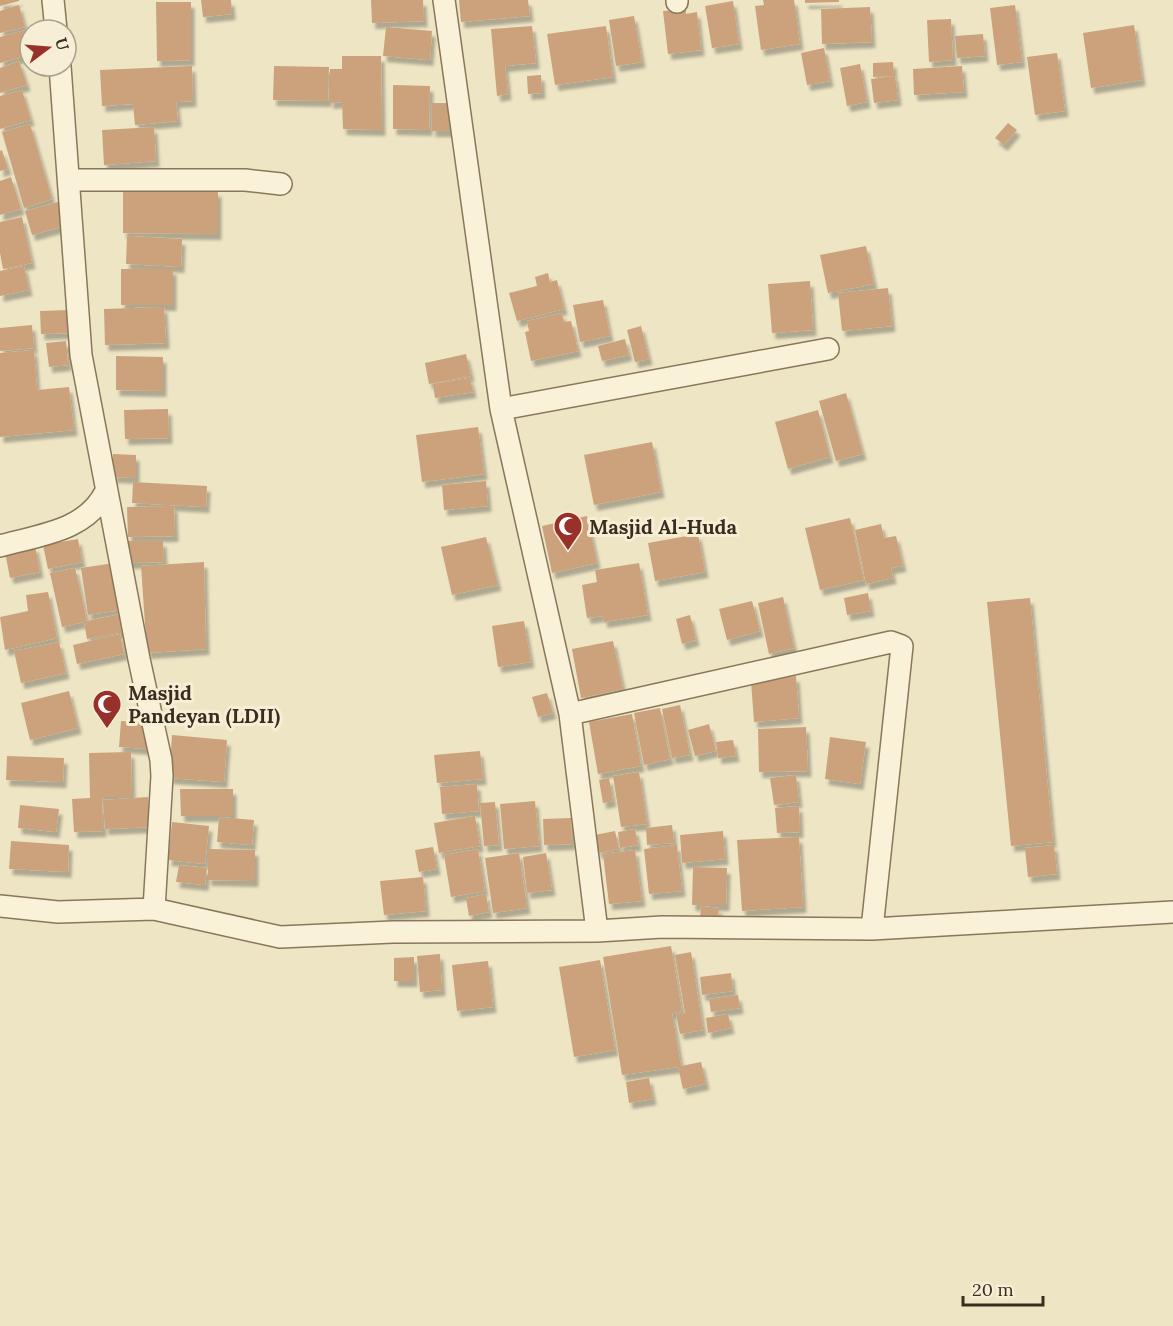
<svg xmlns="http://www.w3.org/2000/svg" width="1173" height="1326" font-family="Lora,serif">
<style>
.building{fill:#cca27b;filter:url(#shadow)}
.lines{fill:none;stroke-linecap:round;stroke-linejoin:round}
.minor-casing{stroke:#89775b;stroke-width:24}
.minor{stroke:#f9f1d8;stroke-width:21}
.labels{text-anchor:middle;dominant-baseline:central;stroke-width:6;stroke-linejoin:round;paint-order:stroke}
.poi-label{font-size:20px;font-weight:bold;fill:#392d1f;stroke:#f6eed5;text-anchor:start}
</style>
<defs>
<filter id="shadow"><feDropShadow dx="3.5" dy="6" stdDeviation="1.5" flood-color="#0004"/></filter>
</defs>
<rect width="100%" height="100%" fill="#eee5c5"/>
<path class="building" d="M0 0H19V1L0 6Z
M201 0H231L232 14 203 17Z
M371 0H423L424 21 372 23Z
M459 0H528L530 16 461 22Z
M763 0H794L800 44 761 50 755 6 764 5Z
M805 0H839V2L805 3Z
M733 1 739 44 712 48 705 6Z
M156 2H191V60L157 61Z
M19 5 25 27 0 33V11Z
M1015 5 1022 62 997 65 990 8Z
M870 7 872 42 822 44 821 9Z
M686 9V14L697 12 701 50 668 54 663 11Z
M634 16 642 62 616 66 609 20Z
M951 19 953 60 929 62 927 20Z
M1134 25 1142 80 1091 88 1083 33Z
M532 26 536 63 505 66 508 94 497 96 491 29Z
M606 26 613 77 555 85 547 34Z
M386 27 432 31 430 60 383 56Z
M29 29 30 55 0 63V37Z
M983 34 985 56 957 58 955 36Z
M824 48 830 81 807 85 801 53Z
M1057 53 1065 111 1035 115 1027 57Z
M342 56H381L382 130 343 129 342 102 330 103V69H342Z
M19 61 27 85 0 93V68Z
M893 62 894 76 873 77V63Z
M860 64 867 102 847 106 840 68Z
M192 66 193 101 176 102 178 121 135 125 133 104 102 106 100 70Z
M274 66 329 67 328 101 273 100Z
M962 66 964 92 914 95 913 69Z
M541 75 542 93 528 94 527 76Z
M895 76 898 100 874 103 871 79Z
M393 85 430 86 429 130 393 129Z
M22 90 31 120 0 129V96Z
M432 103H449V131H432Z
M1008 123 1017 130 1004 145 995 138Z
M30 124 52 199 24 208 2 132Z
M154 127 156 161 104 165 102 130Z
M2 150 8 169 0 171V151Z
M11 177 21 209 0 215V181Z
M123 190 218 191V234L123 233Z
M58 202 64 226 32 235 25 211Z
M22 217 32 263 3 269 0 253V222Z
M127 236 182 239 181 267 126 264Z
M866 246 874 284 828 293 820 255Z
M24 266 29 290 0 296V271Z
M121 269H173V305H121Z
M548 273 550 282 557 280 564 309 517 321 509 293 537 286 535 277Z
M810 281 813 330 772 333 768 284Z
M888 288 892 326 842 331 838 293Z
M603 300 610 336 580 342 573 305Z
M164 307 166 343 105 345 104 309Z
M68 310 70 333 41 334 40 311Z
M562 313 564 322 571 321 578 351 531 361 525 332 529 331 527 321Z
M32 325 34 348 0 351V328Z
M641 326 649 359 635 362 627 330Z
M625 339 629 355 602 361 598 346Z
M66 341 68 365 49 367 46 343Z
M34 350 37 390 69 387 74 430 0 437V353Z
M466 354 471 376 429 384 425 363Z
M116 356 163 357V391L116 390Z
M470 378 473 392 435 398 433 384Z
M846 393 863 454 836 461 819 401Z
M168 409 169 438 125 439 124 410Z
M818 410 830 457 788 469 775 422Z
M478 427 484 474 422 482 416 435Z
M652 442 661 492 594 505 584 455Z
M113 454 136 455V478L113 477Z
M486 481 488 506 444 510 442 485Z
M133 482 207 486 206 507 132 503Z
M174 506 175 536 128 537 127 507Z
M587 516 597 563 552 573 542 526Z
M850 518 864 580 820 590 805 528Z
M881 524 884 538 896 536 903 566 891 568 893 578 866 584 855 530Z
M698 534 705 572 655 581 648 543Z
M486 537 498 585 452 595 441 547Z
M78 539 82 562 48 569 43 545Z
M127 541H163L164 562 127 563Z
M35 546 40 572 10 578 5 552Z
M204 562 206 649 147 653 141 566Z
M114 563 120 610 88 615 81 568Z
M639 563 648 615 604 622 603 616 587 618 582 585 597 582 595 570Z
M75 568 87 621 126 613 129 631 87 639 84 622 62 627 50 573Z
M48 592 57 638 5 650 0 617 28 611 26 595Z
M868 593 871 611 847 615 844 598Z
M783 597 794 648 769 654 758 603Z
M1030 598 1053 842 1011 846 987 602Z
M752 601 760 631 727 640 719 609Z
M690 615 696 640 682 644 676 619Z
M524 621 531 662 498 667 492 626Z
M120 634 124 654 77 664 73 645Z
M613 641 623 689 581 698 572 649Z
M59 642 66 673 21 683 14 651Z
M796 676 799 718 754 722 751 681Z
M69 691 78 728 30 740 21 703Z
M547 693 553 713 538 717 532 697Z
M680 705 690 755 672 758 662 709Z
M660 708 670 759 644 765 634 713Z
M632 714 641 766 598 774 589 722Z
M121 721 150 723 148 749 119 747Z
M709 724 716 751 695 756 688 730Z
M806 727 808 771 759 772 758 729Z
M172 735 227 740 224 782 169 778Z
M830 737 866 742 860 784 825 779Z
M733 740 736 756 718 758 716 742Z
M480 751 483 779 437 783 434 755Z
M131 752 132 797H102L103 831 74 832 72 799 90 798 89 753Z
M7 756 64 758 63 782 6 780Z
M639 772 647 824 621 827 613 776Z
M796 775 799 802 774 805 770 778Z
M609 778 613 801 603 803 599 780Z
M477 784 479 811 442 814 440 787Z
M180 789H233V816H181Z
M148 797 150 827 105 829 103 800Z
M535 801 539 846 504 849 500 804Z
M495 802 499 845 484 846 480 803Z
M20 805 59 809 56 832 18 828Z
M799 806 800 832 777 833 775 808Z
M475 816 480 846 439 853 434 823Z
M219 817 254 820 252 845 217 842Z
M571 818 572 844 544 845 543 819Z
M172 822 209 826 205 864 168 860Z
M672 825 674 843 647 845 646 828Z
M635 829 638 845 620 848 618 832Z
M615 831 619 849 598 853 595 835Z
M723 831 725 859 682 863 680 835Z
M799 837 803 907 742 911 737 840Z
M11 841 69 845 68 872 9 869Z
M677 845 682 891 649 894 644 849Z
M1054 845 1057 874 1028 877 1025 848Z
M433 847 437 869 419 872 415 850Z
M208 849 255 850V881L208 880Z
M478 849 485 891 451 897 444 855Z
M635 850 642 901 609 904 603 854Z
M519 853 527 908 493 913 485 858Z
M546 853 552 890 527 893 523 857Z
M179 865 207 868 205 885 176 882Z
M693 867 727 868 726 905H692Z
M423 877 426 911 384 915 380 881Z
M486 894 489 912 469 916 466 898Z
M701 906 719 908 718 920 700 919Z
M671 946 682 1011 672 1013 681 1066 701 1062 706 1084 683 1089 678 1067 622 1075 603 957Z
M691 952 703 1030 680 1034 676 1014 685 1013 675 955Z
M440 954 442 990 420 992 417 956Z
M414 957V981H394V958Z
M600 960 615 1050 574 1057 559 967Z
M488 961 493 1007 457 1011 452 965Z
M731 973 733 991 702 995 700 977Z
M738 995 740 1008 711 1012 709 999Z
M728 1014 731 1028 708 1033 706 1018Z
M649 1078 653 1099 629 1103 626 1082Z"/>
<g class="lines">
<g class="minor-casing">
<path id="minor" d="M53 0 56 30
M444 0 501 409 570 714 597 931
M677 0V2
M60 66 81 355 139 659 161 760 162 776 154 909
M70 180H245L281 184
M501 409 828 349
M0 546C39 535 87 531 106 491
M570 714 891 642 902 646 872 929
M0 906 58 912 154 909 280 937 393 932 597 931 662 927 872 929 1173 912"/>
</g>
<use href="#minor" class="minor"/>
</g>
<defs>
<g id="mosque-pin" transform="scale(1.5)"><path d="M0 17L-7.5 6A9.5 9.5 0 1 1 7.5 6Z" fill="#99312b" stroke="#f6eed5"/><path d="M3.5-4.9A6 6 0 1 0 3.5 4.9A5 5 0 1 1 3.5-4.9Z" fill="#fff"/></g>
</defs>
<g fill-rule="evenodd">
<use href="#mosque-pin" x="568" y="526"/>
<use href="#mosque-pin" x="107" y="704"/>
</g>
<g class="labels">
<g class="poi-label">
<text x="589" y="526">Masjid Al-Huda</text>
<text x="128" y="692">Masjid<tspan x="128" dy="23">Pandeyan (LDII)</tspan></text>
</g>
</g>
<g transform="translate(48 48) rotate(74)"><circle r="28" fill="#f6eed5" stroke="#aaa18c" stroke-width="1.5"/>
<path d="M0-4.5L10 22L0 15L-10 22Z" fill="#99312b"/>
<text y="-9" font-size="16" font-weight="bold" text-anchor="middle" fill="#392d1f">U</text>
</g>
<path d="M963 1296v9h80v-9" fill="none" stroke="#392d1f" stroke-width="3"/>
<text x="972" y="1296" font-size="18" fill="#392d1f" stroke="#f6eed5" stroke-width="4.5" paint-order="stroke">20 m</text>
</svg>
